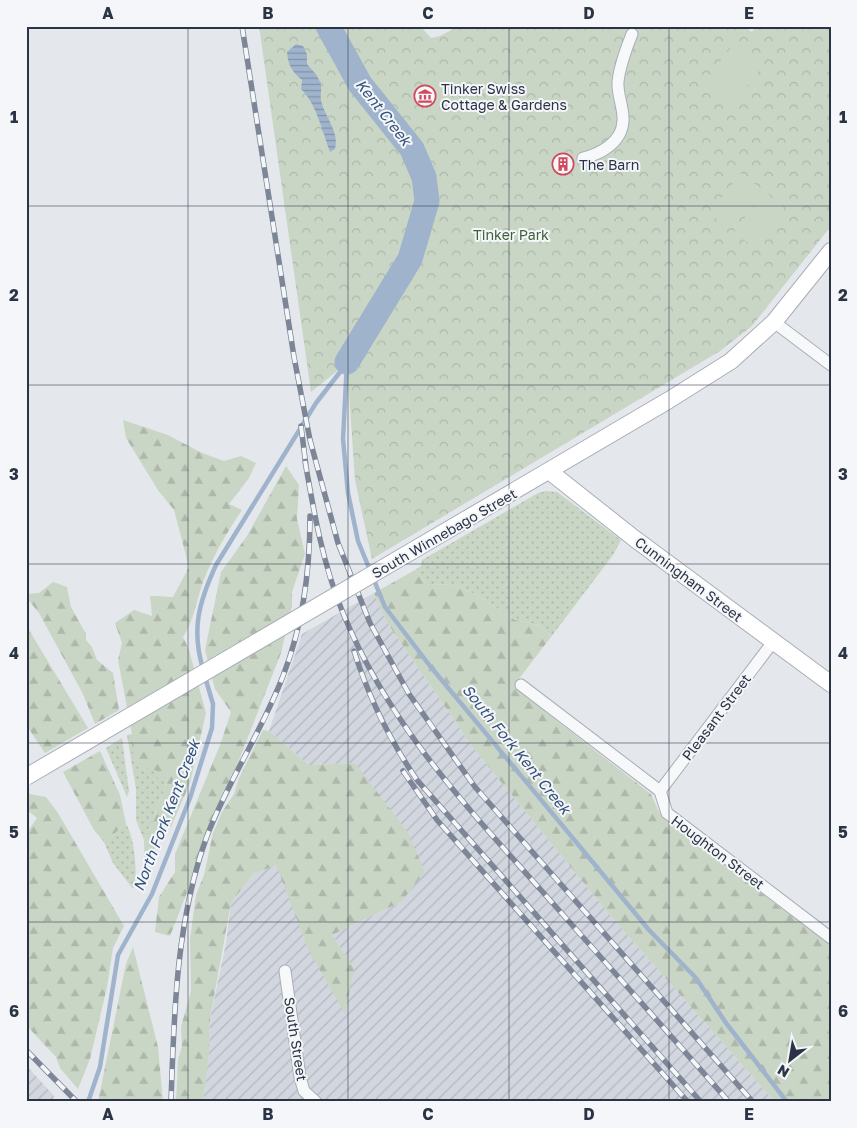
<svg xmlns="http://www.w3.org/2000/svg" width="857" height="1128" font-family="'Golos Text',sans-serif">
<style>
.industrial{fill:url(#industrial-furrows)}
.grass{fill:url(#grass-dots)}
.forest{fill:url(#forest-firs)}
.park{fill:url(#park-crowns)}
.garden{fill:#c9d6c5}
.water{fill:url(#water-rules)}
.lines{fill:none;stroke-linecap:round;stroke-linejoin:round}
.stream{stroke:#9fb4cc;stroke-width:4.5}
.river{stroke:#9fb4cc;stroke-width:25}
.street-casing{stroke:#a9aeb7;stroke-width:13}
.secondary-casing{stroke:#a9aeb7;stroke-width:18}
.street{stroke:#f7f8fa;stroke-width:11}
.secondary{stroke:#fff;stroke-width:16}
.rail-casing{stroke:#7d8696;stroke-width:5.5}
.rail{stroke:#f4f6f9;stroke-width:4;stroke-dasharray:11;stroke-linecap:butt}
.secondary-bridge-casing{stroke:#a9aeb7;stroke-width:18;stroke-linecap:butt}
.secondary-bridge{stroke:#fff;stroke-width:16}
.grid{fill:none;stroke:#2b3445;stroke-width:1;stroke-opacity:0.55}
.labels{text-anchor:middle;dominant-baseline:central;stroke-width:4;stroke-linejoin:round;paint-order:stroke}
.poi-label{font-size:14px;fill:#2b3445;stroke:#f4f6f9;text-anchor:start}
.park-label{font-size:14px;fill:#3f6138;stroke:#f4f6f9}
.street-label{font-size:14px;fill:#2b3445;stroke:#f4f6f9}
.water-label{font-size:15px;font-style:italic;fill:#34527a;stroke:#f4f6f9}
.neatline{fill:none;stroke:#2b3445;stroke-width:2}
.grid-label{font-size:16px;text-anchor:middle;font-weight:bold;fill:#2b3445}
</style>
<defs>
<pattern id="industrial-furrows" width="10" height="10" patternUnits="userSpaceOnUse" patternTransform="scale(1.25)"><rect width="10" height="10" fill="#d2d6de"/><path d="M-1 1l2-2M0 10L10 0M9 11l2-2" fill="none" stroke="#b4b8c0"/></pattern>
<pattern id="grass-dots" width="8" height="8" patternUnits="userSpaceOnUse" patternTransform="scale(1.25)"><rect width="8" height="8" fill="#c9d6c5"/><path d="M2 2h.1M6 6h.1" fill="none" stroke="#adb8ab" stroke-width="1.8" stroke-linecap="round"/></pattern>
<pattern id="forest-firs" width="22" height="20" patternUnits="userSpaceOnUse" patternTransform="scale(1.25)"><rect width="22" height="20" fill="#c9d6c5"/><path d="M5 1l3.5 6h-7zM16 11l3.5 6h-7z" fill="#adb8ab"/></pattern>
<pattern id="park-crowns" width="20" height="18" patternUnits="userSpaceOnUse" patternTransform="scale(1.25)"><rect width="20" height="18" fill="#c9d6c5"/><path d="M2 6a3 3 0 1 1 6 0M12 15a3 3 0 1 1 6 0" fill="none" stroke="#adb8ab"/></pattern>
<pattern id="water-rules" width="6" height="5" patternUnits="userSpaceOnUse" patternTransform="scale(1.25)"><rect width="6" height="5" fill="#9fb4cc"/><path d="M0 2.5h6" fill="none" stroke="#8293a7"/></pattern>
</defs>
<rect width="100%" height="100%" fill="#e4e7ec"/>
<path class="industrial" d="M374 593 386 621 474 749 615 921 775 1102H203L209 1051 210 1019 226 943 231 903 253 874 276 864 287 889 354 968 332 935 401 902 355 763 309 765 269 731 302 634Z
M26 1065 54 1096 52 1102H26Z"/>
<path class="grass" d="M546 491 557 492 621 540 613 555 551 637 539 625 515 620 477 595 454 585 426 584 415 570 421 566 422 560 538 493Z
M132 734C132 756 136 764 157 771V778L168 774 164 792 156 807 155 817 144 840 136 820V789L127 735Z
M122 738 129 791 127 797 106 748Z
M126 824C134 836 139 876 133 889L113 863 104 842Z"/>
<path class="forest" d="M123 420 168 435 202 453 224 461 241 456 256 463 249 478 229 504 242 510C227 532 212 558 203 582 196 602 194 620 183 637L189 650 206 713 190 783 171 827 162 830 155 848 149 855V862L145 866 144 840 155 817 156 807 164 792 168 775 161 779 157 778V771L146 768 140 771 132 751V734L118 660 122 643 115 623 134 610 152 616 150 596 173 597 189 567 174 510 158 490 126 438Z
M286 466 299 485 297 519 305 554 292 592V606L281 653 170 936 155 932 159 897 175 872V854L220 745 231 712 215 689 205 650 221 572 247 536Z
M415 570 426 584 454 585 477 595 515 620 539 625 551 637 518 680 516 686 521 693 651 794 659 812 667 822 831 946V1102H775L615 921 474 749 386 621 374 593Z
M53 582 67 587 71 607 86 634V640L92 647 97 660 113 673 119 710 95 724 83 694 39 613 26 597V594L39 593Z
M26 625 88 728 45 753 29 729 26 714Z
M263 730 269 731 309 765 355 763 407 831 425 872 401 902 332 935 354 968 345 1014 309 951 276 865 253 874 231 903 210 1019 209 1054 203 1102H176L178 1060 182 1046 181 1027 191 991 190 939 196 895 204 875 213 833 222 812 234 794 239 778Z
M100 751 120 795 126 824 104 842 94 830 63 772Z
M29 794 46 797 58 813 124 926 113 948 107 987 90 1059 78 1089 60 1068 56 1057 26 1025V848L29 847 26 834 37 818 26 809V797Z
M133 947 158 1047 163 1102H98L120 993 126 964Z"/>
<path class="park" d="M259 26H420L431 38 440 36 459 26H744L752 32 756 26H831V226L752 326 720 351 372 559 355 480 347 363 311 392Z"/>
<path class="garden" d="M733 45 762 67 728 109 700 87Z
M741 173 760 188 728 227 709 213Z
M765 192 784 207 752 246 734 232Z"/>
<path class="water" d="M296 44 303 46 307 54V64C311 69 317 74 319 80 323 87 320 93 321 100 324 116 340 132 335 149L330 152C323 133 316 103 301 89L302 80C292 72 288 65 287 52Z"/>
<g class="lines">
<path class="stream" d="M347 362 343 439 348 493 358 541 385 607 430 666 649 930 696 978 726 1023 787 1102
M203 669C191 629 199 602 216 565L316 403 347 363
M88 1102 100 1067 118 955 152 894 190 798 212 728 213 704 205 677"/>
<path class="river" d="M328 26 360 84 412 149 424 177 427 201 410 259 347 362"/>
<g class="street-casing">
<path id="street" d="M583 158C601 154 622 142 623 121 624 108 617 95 618 82 619 69 627 46 632 34
M774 322 831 365
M521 685 660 791 667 813 831 938
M660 791 773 642
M285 971 300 1077 304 1091 316 1102"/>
</g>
<g class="secondary-casing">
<path id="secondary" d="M549 471 635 539 831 684
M412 551 669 400 731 361 774 322 831 251"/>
</g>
<use href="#street" class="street"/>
<use href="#secondary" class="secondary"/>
<g class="rail-casing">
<path id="rail" d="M242 26 294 357 310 440 338 543 370 623 409 694 475 787 753 1102
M301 426 306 466
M305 461C314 513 323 565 343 613 388 723 463 803 541 890 604 961 667 1031 729 1102
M354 651C369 698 389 739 417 780L701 1102
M403 771 437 820 688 1102
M26 1050 77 1102
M171 1102C174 1013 176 921 207 836 228 781 262 731 283 676 303 625 310 570 310 516"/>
</g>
<use href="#rail" class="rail"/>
<g class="secondary-bridge-casing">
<path id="secondary-bridge" d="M26 777 412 551"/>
</g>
<use href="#secondary-bridge" class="secondary-bridge"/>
</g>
<path class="grid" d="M188 26V1102M348 26V1102M509 26V1102M669 26V1102M26 206H831M26 385H831M26 564H831M26 743H831M26 922H831"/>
<defs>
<g id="museum-ring" transform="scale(1.125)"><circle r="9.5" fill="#f4f6f9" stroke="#d1495b" stroke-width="1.5"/><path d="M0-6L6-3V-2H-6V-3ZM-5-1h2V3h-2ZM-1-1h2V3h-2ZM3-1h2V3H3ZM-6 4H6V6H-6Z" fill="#d1495b"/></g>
<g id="building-ring" transform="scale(1.125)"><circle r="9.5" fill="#f4f6f9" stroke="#d1495b" stroke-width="1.5"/><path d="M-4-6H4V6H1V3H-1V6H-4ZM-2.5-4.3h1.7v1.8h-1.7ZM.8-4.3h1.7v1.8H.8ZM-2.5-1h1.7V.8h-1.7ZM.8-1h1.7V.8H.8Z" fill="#d1495b"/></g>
</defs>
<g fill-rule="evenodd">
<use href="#museum-ring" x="425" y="96"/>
<use href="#building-ring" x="563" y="164"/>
</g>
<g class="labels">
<g class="poi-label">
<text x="441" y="88">Tinker Swiss<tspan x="441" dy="16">Cottage &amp; Gardens</tspan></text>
<text x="579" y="164">The Barn</text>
</g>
<g class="park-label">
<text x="511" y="234">Tinker Park</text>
</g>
<g class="street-label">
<text transform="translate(444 533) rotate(-30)">South Winnebago Street</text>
<text transform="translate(689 579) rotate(37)">Cunningham Street</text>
<text transform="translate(716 717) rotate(-53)">Pleasant Street</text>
<text transform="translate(718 852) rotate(37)">Houghton Street</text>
<text transform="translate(296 1039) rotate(81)">South Street</text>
</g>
<g class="water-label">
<text transform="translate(384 112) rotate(52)">Kent Creek</text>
<text transform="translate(517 749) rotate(51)">South Fork Kent Creek</text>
<text transform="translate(166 815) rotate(-69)">North Fork Kent Creek</text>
</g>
</g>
<rect width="857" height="1128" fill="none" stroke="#f4f6f9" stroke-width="55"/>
<g transform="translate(790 1060) rotate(211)" stroke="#f4f6f9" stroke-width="4" paint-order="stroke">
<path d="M0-4L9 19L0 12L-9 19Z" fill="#2b3445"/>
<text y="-8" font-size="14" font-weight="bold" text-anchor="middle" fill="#2b3445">N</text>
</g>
<rect x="28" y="28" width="802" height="1072" class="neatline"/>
<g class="grid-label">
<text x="108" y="19">A</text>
<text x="268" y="19">B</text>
<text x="428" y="19">C</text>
<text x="589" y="19">D</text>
<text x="749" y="19">E</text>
<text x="14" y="123">1</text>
<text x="843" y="123">1</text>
<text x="14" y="301">2</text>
<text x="843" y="301">2</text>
<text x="14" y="480">3</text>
<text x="843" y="480">3</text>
<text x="14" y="659">4</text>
<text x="843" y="659">4</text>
<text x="14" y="838">5</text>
<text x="843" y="838">5</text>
<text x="14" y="1017">6</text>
<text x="843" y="1017">6</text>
<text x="108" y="1120">A</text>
<text x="268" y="1120">B</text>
<text x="428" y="1120">C</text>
<text x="589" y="1120">D</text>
<text x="749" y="1120">E</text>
</g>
</svg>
